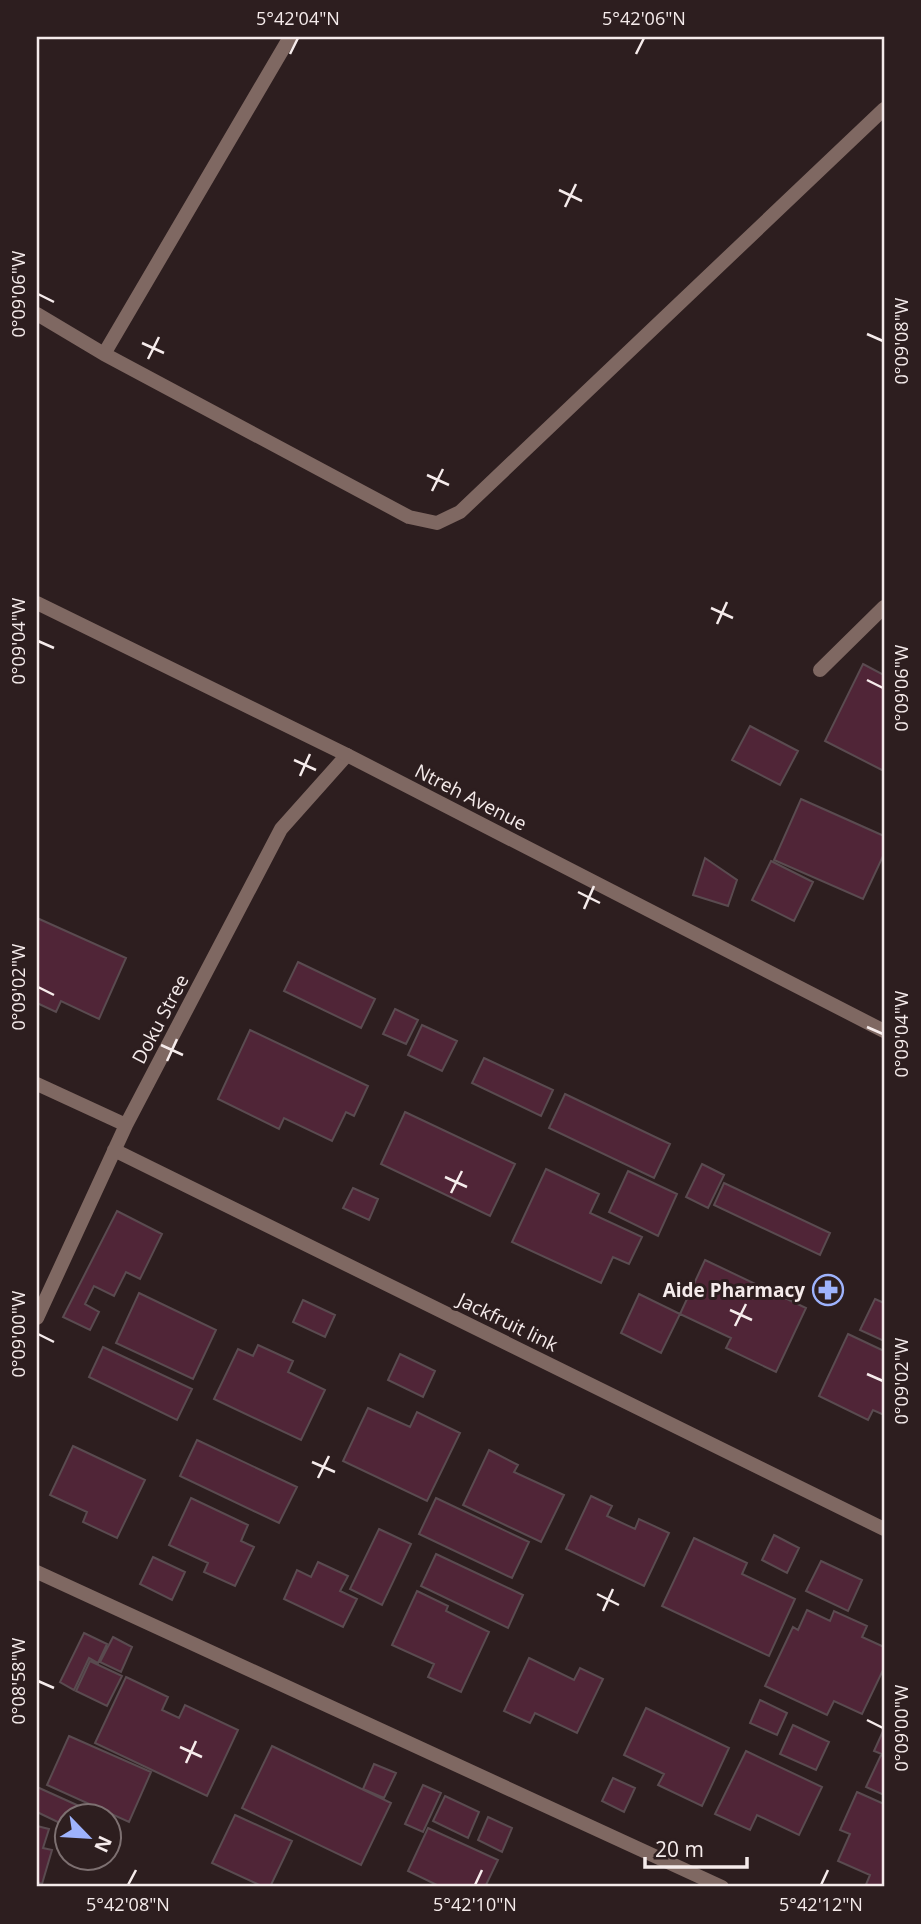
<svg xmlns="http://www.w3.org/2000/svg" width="921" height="1924" font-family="'Open Sans',sans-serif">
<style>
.building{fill:#502537;stroke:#5a4b50;stroke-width:2}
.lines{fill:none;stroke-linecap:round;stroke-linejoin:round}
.minor{stroke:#7f6862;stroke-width:14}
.tertiary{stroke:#7f6862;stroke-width:14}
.ticks{fill:none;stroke:#f5ebeb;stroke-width:2.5}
.labels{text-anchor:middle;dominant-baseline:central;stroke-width:6;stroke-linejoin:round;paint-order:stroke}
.street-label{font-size:19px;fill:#f5ebeb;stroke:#2d1e1f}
.poi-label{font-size:19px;font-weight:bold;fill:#f5ebeb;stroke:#2d1e1f;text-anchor:end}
.neatline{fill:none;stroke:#f5ebeb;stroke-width:2.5}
.ticks-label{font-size:18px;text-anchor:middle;fill:#f5ebeb}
</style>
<rect width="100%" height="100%" fill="#2d1e1f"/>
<path class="building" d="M863 664 884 675V771L825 741Z
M750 726 798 751 780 785 732 760Z
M801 799 884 836V854L863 899 774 860Z
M705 858 737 880 728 906 693 895Z
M771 861 813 882 794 921 752 900Z
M37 918 126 958 99 1019 61 1001 56 1012 37 1003Z
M298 962 375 999 361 1028 284 991Z
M395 1009 418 1020 406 1044 383 1034Z
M422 1025 457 1041 442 1071 408 1055Z
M250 1030 368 1086 354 1116 346 1112 332 1141 284 1118 279 1129 218 1099Z
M484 1058 553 1090 541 1116 472 1083Z
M565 1094 670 1144 654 1178 549 1128Z
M405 1112 515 1164 490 1216 381 1164Z
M702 1164 724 1175 708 1208 686 1197Z
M546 1169 599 1194 590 1213 642 1237 629 1264 613 1257 601 1283 512 1242Z
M628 1171 677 1194 658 1236 609 1212Z
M724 1183 830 1233 820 1255 714 1205Z
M353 1188 378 1199 369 1220 343 1208Z
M117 1211 162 1234 140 1279 126 1272 114 1296 94 1286 85 1304 99 1312 90 1330 63 1317Z
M705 1260 806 1308 776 1372 726 1348 731 1338 680 1314Z
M139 1293 216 1330 193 1379 116 1343Z
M639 1294 680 1314 661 1353 621 1333Z
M875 1299 884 1303V1341L860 1330Z
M303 1300 335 1315 325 1337 293 1322Z
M848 1334 884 1351V1415L873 1410 868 1420 819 1396Z
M258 1345 293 1361 288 1372 325 1390 301 1440 214 1399 238 1349 253 1356Z
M103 1347 192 1389 177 1420 89 1377Z
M400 1354 435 1371 423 1397 388 1380Z
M368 1408 410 1427 417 1412 460 1433 427 1501 343 1461Z
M197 1440 297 1487 279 1523 180 1476Z
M73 1446 145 1480 117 1538 83 1522 87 1512 50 1495Z
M489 1450 518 1465 514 1472 564 1495 541 1542 463 1505Z
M591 1496 612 1506 607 1516 635 1529 639 1519 669 1533 644 1586 566 1549Z
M191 1498 248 1525 241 1541 254 1547 235 1586 204 1572 208 1563 169 1545Z
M436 1498 529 1542 512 1578 419 1534Z
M379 1529 411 1544 382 1605 350 1589Z
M774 1535 799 1548 787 1573 762 1560Z
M694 1538 747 1563 742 1574 795 1599 769 1656 662 1606Z
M436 1554 523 1595 508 1628 421 1586Z
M153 1557 185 1572 172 1600 140 1584Z
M821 1561 862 1580 848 1611 806 1591Z
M318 1562 348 1576 340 1591 357 1599 343 1627 284 1599 297 1570 311 1577Z
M417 1591 448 1606 446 1611 489 1632 461 1692 428 1677 434 1664 392 1645Z
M807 1610 830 1621 834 1611 867 1626 862 1637 884 1647V1668L862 1714 834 1701 827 1715 765 1686 793 1627 798 1630Z
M84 1633 107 1644 98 1663 89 1658 74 1690 60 1682Z
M113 1637 132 1647 121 1672 100 1662Z
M529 1658 574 1680 580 1668 603 1679 577 1733 535 1713 530 1723 504 1711Z
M90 1661 122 1676 107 1706 76 1691Z
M126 1677 168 1697 162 1710 179 1718 185 1705 238 1730 207 1796 95 1743Z
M760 1700 787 1713 777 1735 750 1723Z
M646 1708 729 1748 702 1806 658 1785 664 1774 624 1755Z
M793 1725 829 1742 816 1770 780 1754Z
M884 1729V1755L874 1751Z
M69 1736 151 1772 129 1822 47 1785Z
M272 1746 391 1803 361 1865 242 1808Z
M746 1751 822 1787 799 1835 757 1815 750 1830 715 1814Z
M881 1755 884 1757V1795L866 1787Z
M374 1764 396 1773 384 1798 363 1789Z
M613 1778 635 1788 624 1812 602 1801Z
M423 1785 441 1793 423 1832 405 1824Z
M37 1787 99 1815H66V1826L37 1812Z
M857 1792 884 1804V1887H865L870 1875 838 1861 850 1834 840 1830Z
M445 1796 479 1812 468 1838 433 1821Z
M235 1815 292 1841 270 1887H264L212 1863Z
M488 1817 512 1828 502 1852 478 1840Z
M37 1826 49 1829 43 1848 52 1850 42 1884 37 1882Z
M428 1828 498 1860 485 1887H441L408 1871Z"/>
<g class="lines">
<path class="minor" d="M37 314 104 354 409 517 437 523 460 512 884 109
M104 354 290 37
M820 670 884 607
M37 1084 126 1125
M114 1150 884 1529
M37 1318 126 1125 281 829 347 755
M37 1572 722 1887"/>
<path class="tertiary" d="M37 603 347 755 884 1031"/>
</g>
<path class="ticks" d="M290 54 298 38M636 54 644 38M559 190 582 201M565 207 576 184M38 294 54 302M867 334 883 341M142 343 164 353M148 359 159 337M427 475 449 485M432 491 443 469M711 608 733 618M717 624 727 602M38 641 54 648M867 680 883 688M294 760 316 770M300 776 310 754M578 892 600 903M584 909 594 886M38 987 54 995M867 1027 883 1034M161 1045 183 1055M167 1061 177 1039M445 1177 467 1187M451 1193 462 1171M730 1310 752 1320M735 1326 746 1304M38 1334 54 1342M867 1374 883 1381M312 1462 335 1472M318 1478 329 1456M597 1594 619 1605M603 1611 613 1589M38 1681 54 1688M867 1720 883 1728M180 1747 202 1757M186 1763 196 1741M128 1885 136 1870M475 1885 482 1870M821 1885 828 1870"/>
<defs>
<g id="pharmacy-ring" transform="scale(1.575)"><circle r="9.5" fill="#2d1e1f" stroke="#9eb3fd" stroke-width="1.5"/><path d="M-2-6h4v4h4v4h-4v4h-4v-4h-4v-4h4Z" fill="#9eb3fd"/></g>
</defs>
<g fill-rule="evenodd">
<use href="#pharmacy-ring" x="828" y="1290"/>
</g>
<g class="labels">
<g class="street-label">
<text transform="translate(471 797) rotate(27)">Ntreh Avenue</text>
<text transform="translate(160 1019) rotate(-62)">Doku Stree</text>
<text transform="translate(508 1322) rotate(26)">Jackfruit link</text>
</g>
<g class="poi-label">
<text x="805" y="1290">Aide Pharmacy</text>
</g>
</g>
<rect width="921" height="1924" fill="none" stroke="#2d1e1f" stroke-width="77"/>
<g transform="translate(88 1837) rotate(115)"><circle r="33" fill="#2d1e1f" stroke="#7d7071" stroke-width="2"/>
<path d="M0-5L12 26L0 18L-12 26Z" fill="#9eb3fd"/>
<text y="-10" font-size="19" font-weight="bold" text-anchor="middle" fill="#f5ebeb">N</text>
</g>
<path d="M645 1857v10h102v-10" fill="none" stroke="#f5ebeb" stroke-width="3.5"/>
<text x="655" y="1857" font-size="21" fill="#f5ebeb" stroke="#2d1e1f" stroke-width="5" paint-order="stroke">20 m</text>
<rect x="38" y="38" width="845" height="1847" class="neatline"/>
<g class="ticks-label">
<text x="298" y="25">5°42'04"N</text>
<text x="644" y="25">5°42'06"N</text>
<text transform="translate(19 294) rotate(-90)" y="6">0°09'06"W</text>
<text transform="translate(902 341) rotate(-90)" y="6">0°09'08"W</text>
<text transform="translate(19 641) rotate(-90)" y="6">0°09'04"W</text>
<text transform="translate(902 688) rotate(-90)" y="6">0°09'06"W</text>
<text transform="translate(19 987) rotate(-90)" y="6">0°09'02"W</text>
<text transform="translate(902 1034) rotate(-90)" y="6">0°09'04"W</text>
<text transform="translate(19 1334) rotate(-90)" y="6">0°09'00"W</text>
<text transform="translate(902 1381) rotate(-90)" y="6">0°09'02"W</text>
<text transform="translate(19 1681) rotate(-90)" y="6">0°08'58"W</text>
<text transform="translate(902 1728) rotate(-90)" y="6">0°09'00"W</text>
<text x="128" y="1911">5°42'08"N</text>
<text x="475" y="1911">5°42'10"N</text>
<text x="821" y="1911">5°42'12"N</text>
</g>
</svg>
